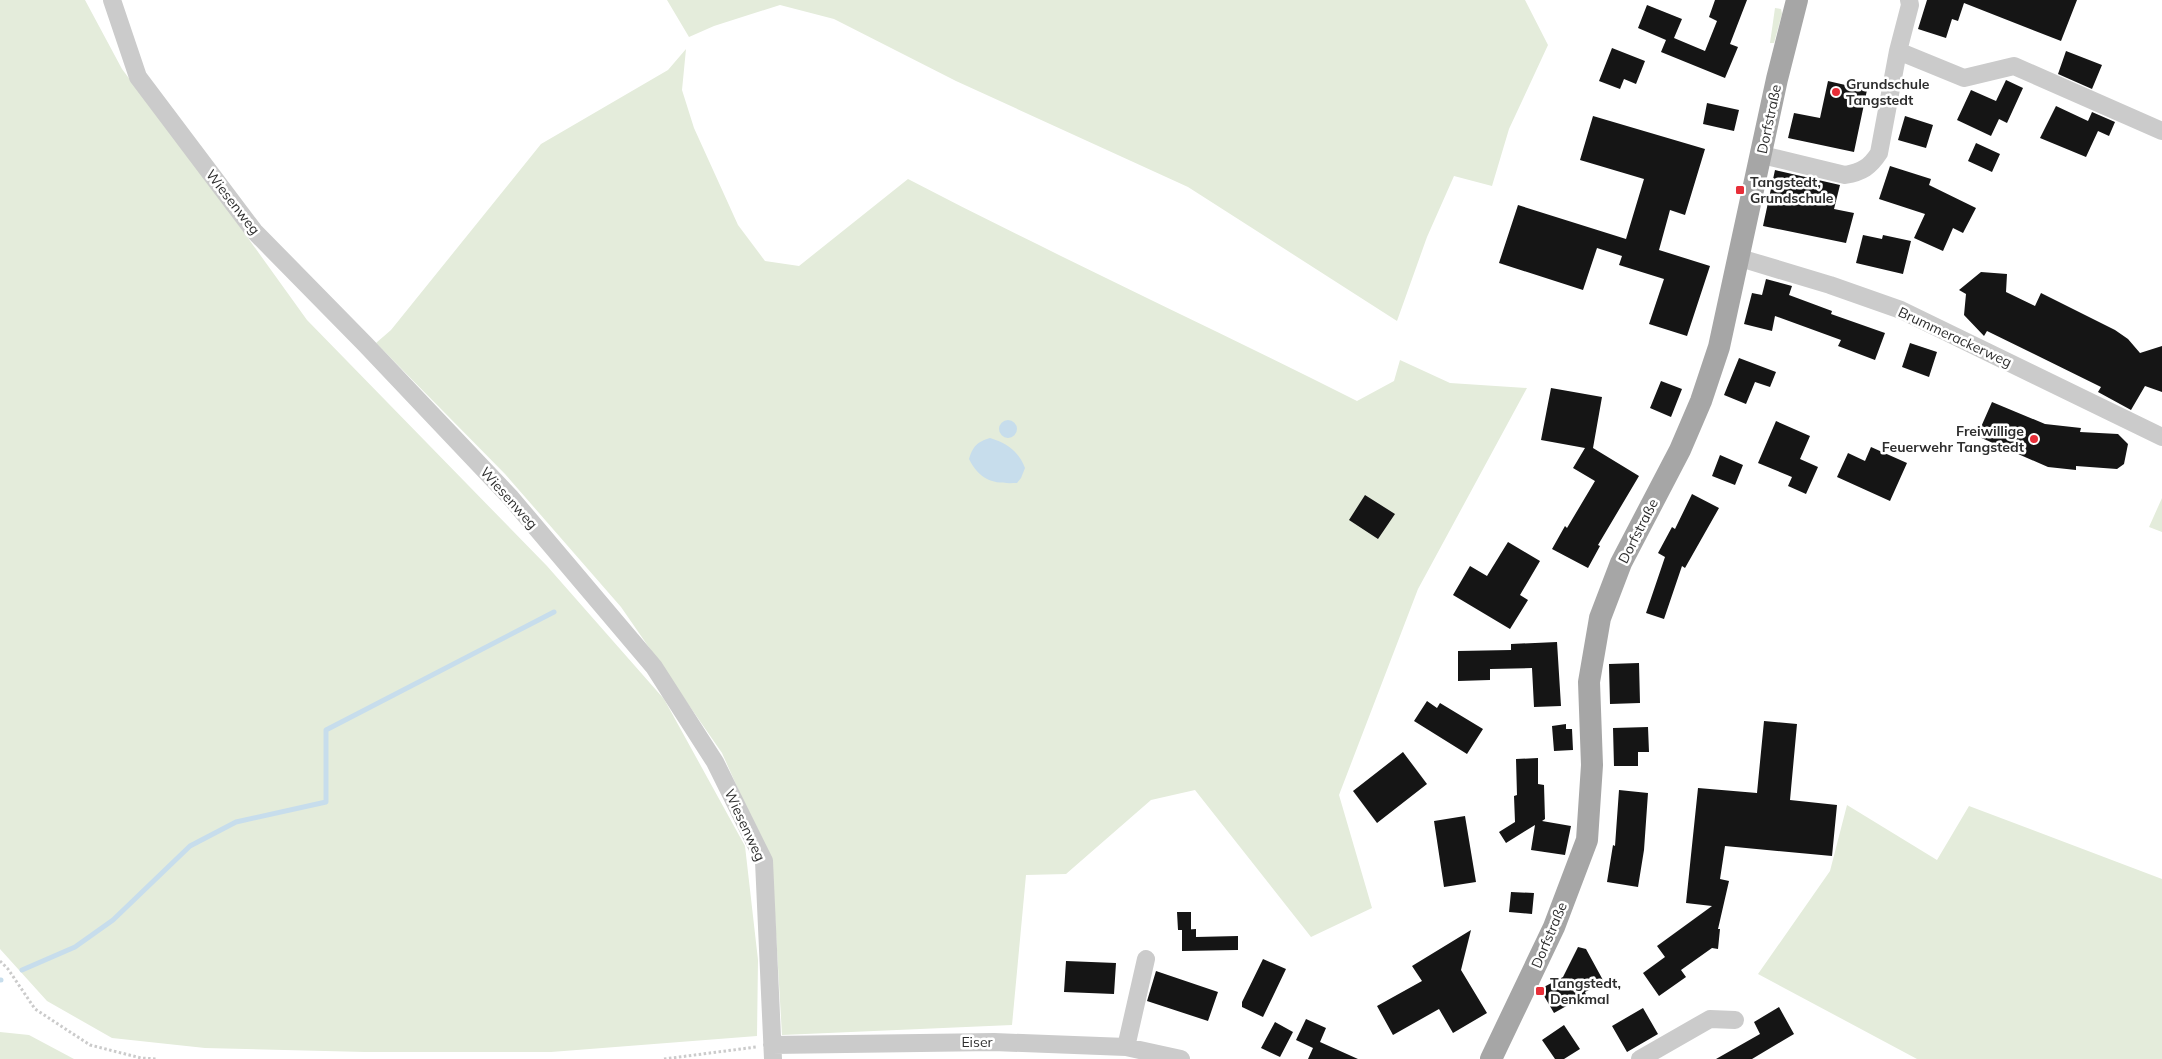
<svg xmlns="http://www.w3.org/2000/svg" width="2162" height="1059" font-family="Mulish,sans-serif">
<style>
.green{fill:#e4ecdb}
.water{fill:#c7ddec}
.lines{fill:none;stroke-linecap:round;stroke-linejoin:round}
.stream{stroke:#c7ddec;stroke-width:5}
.building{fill:#151515}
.path{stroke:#cbcbcb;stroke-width:3;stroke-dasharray:2.5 2.5;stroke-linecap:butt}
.minor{stroke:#cbcbcb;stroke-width:18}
.major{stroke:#a6a6a6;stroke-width:22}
.poi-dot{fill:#e72e38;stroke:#fff;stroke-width:2}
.labels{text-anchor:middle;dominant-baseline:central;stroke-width:5;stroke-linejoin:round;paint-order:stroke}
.poi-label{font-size:14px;font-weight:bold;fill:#2e2e2e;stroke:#fff;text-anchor:start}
.street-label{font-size:14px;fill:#2e2e2e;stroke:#fff}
</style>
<rect width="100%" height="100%" fill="#fff"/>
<path class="green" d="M0 0H85L122 69 230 213 307 320 547 566 664 699 745 846 758 960 757 1036 551 1052H365L205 1048 112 1038 47 1001 0 949Z
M667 0H1525L1548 45 1509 129 1492 186 1454 176 1427 237 1397 321 1188 187 956 81 834 19 780 5 714 26 689 37Z
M1775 8 1781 9 1782 14 1774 43H1770Z
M686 49 682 90 694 128 738 225 765 261 799 266 908 179C1056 256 1208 326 1357 401L1394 381 1400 360 1450 383 1527 388 1418 589 1339 795 1372 908 1311 937 1195 790 1151 800 1066 874 1026 875 1012 1025 782 1035 772 865 722 753 621 607 505 474 376 343 391 330 541 144 668 70Z
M2162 498V532L2149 527Z
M1847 805 1937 860 1969 806 2162 879V1059H1917L1758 974 1830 871Z
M0 1032 29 1035 74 1059H0Z"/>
<path class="water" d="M999 429a9 9 0 1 1 18 0a9 9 0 1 1-18 0Z
M990 438C1007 443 1019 452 1025 468L1021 478 1017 483C994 484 980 481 969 459 973 446 977 442 990 438Z"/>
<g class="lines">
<path class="stream" d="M22 970 75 947 113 920 190 846 236 822 326 802V730L554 612
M0 980H1"/>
</g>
<path class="building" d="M1715 0H1747L1730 44 1738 47 1725 78 1661 52 1666 40 1638 28 1647 5 1682 19 1674 38 1705 51 1717 21 1709 17Z
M1927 0H2077L2061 41 1964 3 1958 21 1952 19 1946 38 1918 29Z
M1612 48 1645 61 1636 84 1624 79 1620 89 1599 81Z
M2066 51 2102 65 2092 89 2058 74Z
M2006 80 2023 88 2007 123 1999 119 1991 136 1957 120 1971 90 1996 101Z
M1828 81 1867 90 1854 152 1788 138 1794 113 1820 118Z
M1707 103 1739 110 1734 131 1703 124Z
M2056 106 2088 121 2092 112 2115 122 2109 136 2098 131 2086 157 2040 138Z
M1593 116 1705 149 1685 215 1670 210 1659 250 1710 266 1687 336 1649 324 1664 279 1619 265 1622 256 1597 248 1583 290 1499 263 1518 205 1626 239 1644 179 1580 160Z
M1905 116 1933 125 1926 148 1898 140Z
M1976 143 2000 154 1992 172 1968 161Z
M1890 166 1931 179 1929 185 1976 208 1963 233 1953 228 1943 251 1914 238 1925 214 1879 199Z
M1775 170 1840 185 1834 209 1854 213 1846 243 1763 226Z
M1863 235 1882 239 1883 235 1911 241 1903 274 1856 263Z
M1981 272 2007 274 2006 292 2035 306 2041 293 2115 330 2128 339 2140 353 2162 346V392L2145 386 2131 410 2098 392 2101 387 1987 331 1984 336 1964 315 1966 294 1959 290Z
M1766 279 1792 286 1789 295 1832 311 1831 314 1885 333 1875 360 1838 346 1841 340 1775 316 1772 331 1744 324 1752 293 1762 295Z
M1910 343 1937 352 1929 377 1902 367Z
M1739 358 1776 372 1770 387 1755 382 1746 404 1724 395Z
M1661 381 1682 389 1671 417 1650 408Z
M1551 388 1602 397 1593 448 1639 476 1598 545 1600 546 1588 568 1552 549 1565 526 1567 528 1595 481 1573 468 1585 448 1541 440Z
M1992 402 2045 424 2081 428 2080 432 2118 434 2128 444 2124 464 2117 469 2076 466V470L2048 467 1977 436Z
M1776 421 1810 436 1800 459 1818 467 1806 494 1788 486 1792 477 1758 463Z
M1871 447 1907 463 1890 501 1837 477 1848 453 1865 461Z
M1720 455 1743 465 1735 485 1712 476Z
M1692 494 1719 508 1685 568 1682 566 1664 619 1646 613 1665 557 1658 553 1672 527 1675 529Z
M1365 495 1395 514 1378 539 1349 520Z
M1508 542 1540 561 1520 595 1528 600 1510 629 1453 595 1470 566 1487 576Z
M1557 642 1561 706 1534 707 1532 668 1490 669V680L1458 681V651L1511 650V644Z
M1639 663 1640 703 1610 704 1609 664Z
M1427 701 1437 708 1440 703 1483 729 1467 754 1414 721Z
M1764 721 1797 724 1790 800 1837 805 1832 856 1725 846 1720 879 1729 881 1718 929H1720L1718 949 1712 948 1681 970 1686 977 1659 996 1643 973 1665 957 1657 946 1712 906 1686 903 1698 788 1757 793Z
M1566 724V729H1572L1573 750 1554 751 1552 726Z
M1648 727 1649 752H1638V766H1614L1613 728Z
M1403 752 1427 784 1377 823 1353 791Z
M1538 758V784L1544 785 1545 819 1542 821 1571 826 1565 855 1531 850 1535 825 1506 843 1499 832 1515 822 1514 796 1517 795 1516 759Z
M1619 790 1648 793 1644 850 1638 887 1607 882 1613 845 1615 846Z
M1465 816 1476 882 1444 887 1434 821Z
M1511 892 1534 893 1532 914 1509 912Z
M1177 912H1191V930H1178Z
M1196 929V937L1238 936V950L1182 951V930Z
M1471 930 1461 970 1487 1013 1453 1033 1439 1009 1393 1035 1377 1006 1422 981 1412 966Z
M1578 947 1586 949 1604 982 1585 992 1586 995 1554 1013 1540 989 1563 977Z
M1263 959 1286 969 1263 1017 1242 1007V1002Z
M1066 961 1116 963 1114 994 1064 992Z
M1156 971 1218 992 1208 1021 1147 1001Z
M1779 1007 1794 1034 1752 1059H1716L1760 1034 1754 1022Z
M1643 1008 1658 1034 1627 1052 1612 1026Z
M1306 1019 1326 1028 1320 1042 1358 1059H1308L1313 1048 1296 1040Z
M1275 1022 1293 1032 1280 1057 1261 1048Z
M1564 1025 1580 1049 1564 1059H1555L1542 1040Z"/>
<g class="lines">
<path class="path" d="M0 961 8 969 35 1009 90 1045 141 1058 157 1059
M664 1059 756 1047"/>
<path class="minor" d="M112 0 138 77 254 231 365 344 511 498 654 667 715 762 764 861 773 1059
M1898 51 1964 78 2014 66 2162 131
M1762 155 1845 175C1862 172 1870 167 1879 153L1898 51 1910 5 1909 0
M1740 258 1830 285 1901 310 2162 437
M772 1045 994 1042 1126 1047 1181 1059
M1126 1047 1146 959
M1640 1059 1710 1019 1735 1020"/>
<path class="major" d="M1491 1059 1554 927 1587 840 1592 765 1589 682 1600 618 1621 563 1680 450 1701 401 1719 347 1777 79 1797 0"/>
</g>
<g class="poi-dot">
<circle cx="1836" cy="92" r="5"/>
<rect x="1735" y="185" width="10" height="10" rx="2.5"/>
<circle cx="2034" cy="439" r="5"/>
<rect x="1535" y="986" width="10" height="10" rx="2.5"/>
</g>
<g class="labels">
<g class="poi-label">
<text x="1846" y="84">Grundschule<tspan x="1846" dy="16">Tangstedt</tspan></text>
<text x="1750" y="182">Tangstedt,<tspan x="1750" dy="16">Grundschule</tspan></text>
<text x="2024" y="431" text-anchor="end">Freiwillige<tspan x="2024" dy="16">Feuerwehr Tangstedt</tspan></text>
<text x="1550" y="983">Tangstedt,<tspan x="1550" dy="16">Denkmal</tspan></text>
</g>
<g class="street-label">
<text transform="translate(1769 119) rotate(-78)">Dorfstraße</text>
<text transform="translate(233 202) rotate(52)">Wiesenweg</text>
<text transform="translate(1955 337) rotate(25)">Brummerackerweg</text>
<text transform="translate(509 498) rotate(48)">Wiesenweg</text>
<text transform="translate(1638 531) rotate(-63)">Dorfstraße</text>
<text transform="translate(745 825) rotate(65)">Wiesenweg</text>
<text transform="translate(1549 935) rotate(-67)">Dorfstraße</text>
<text x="977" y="1042">Eiser</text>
</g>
</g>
</svg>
